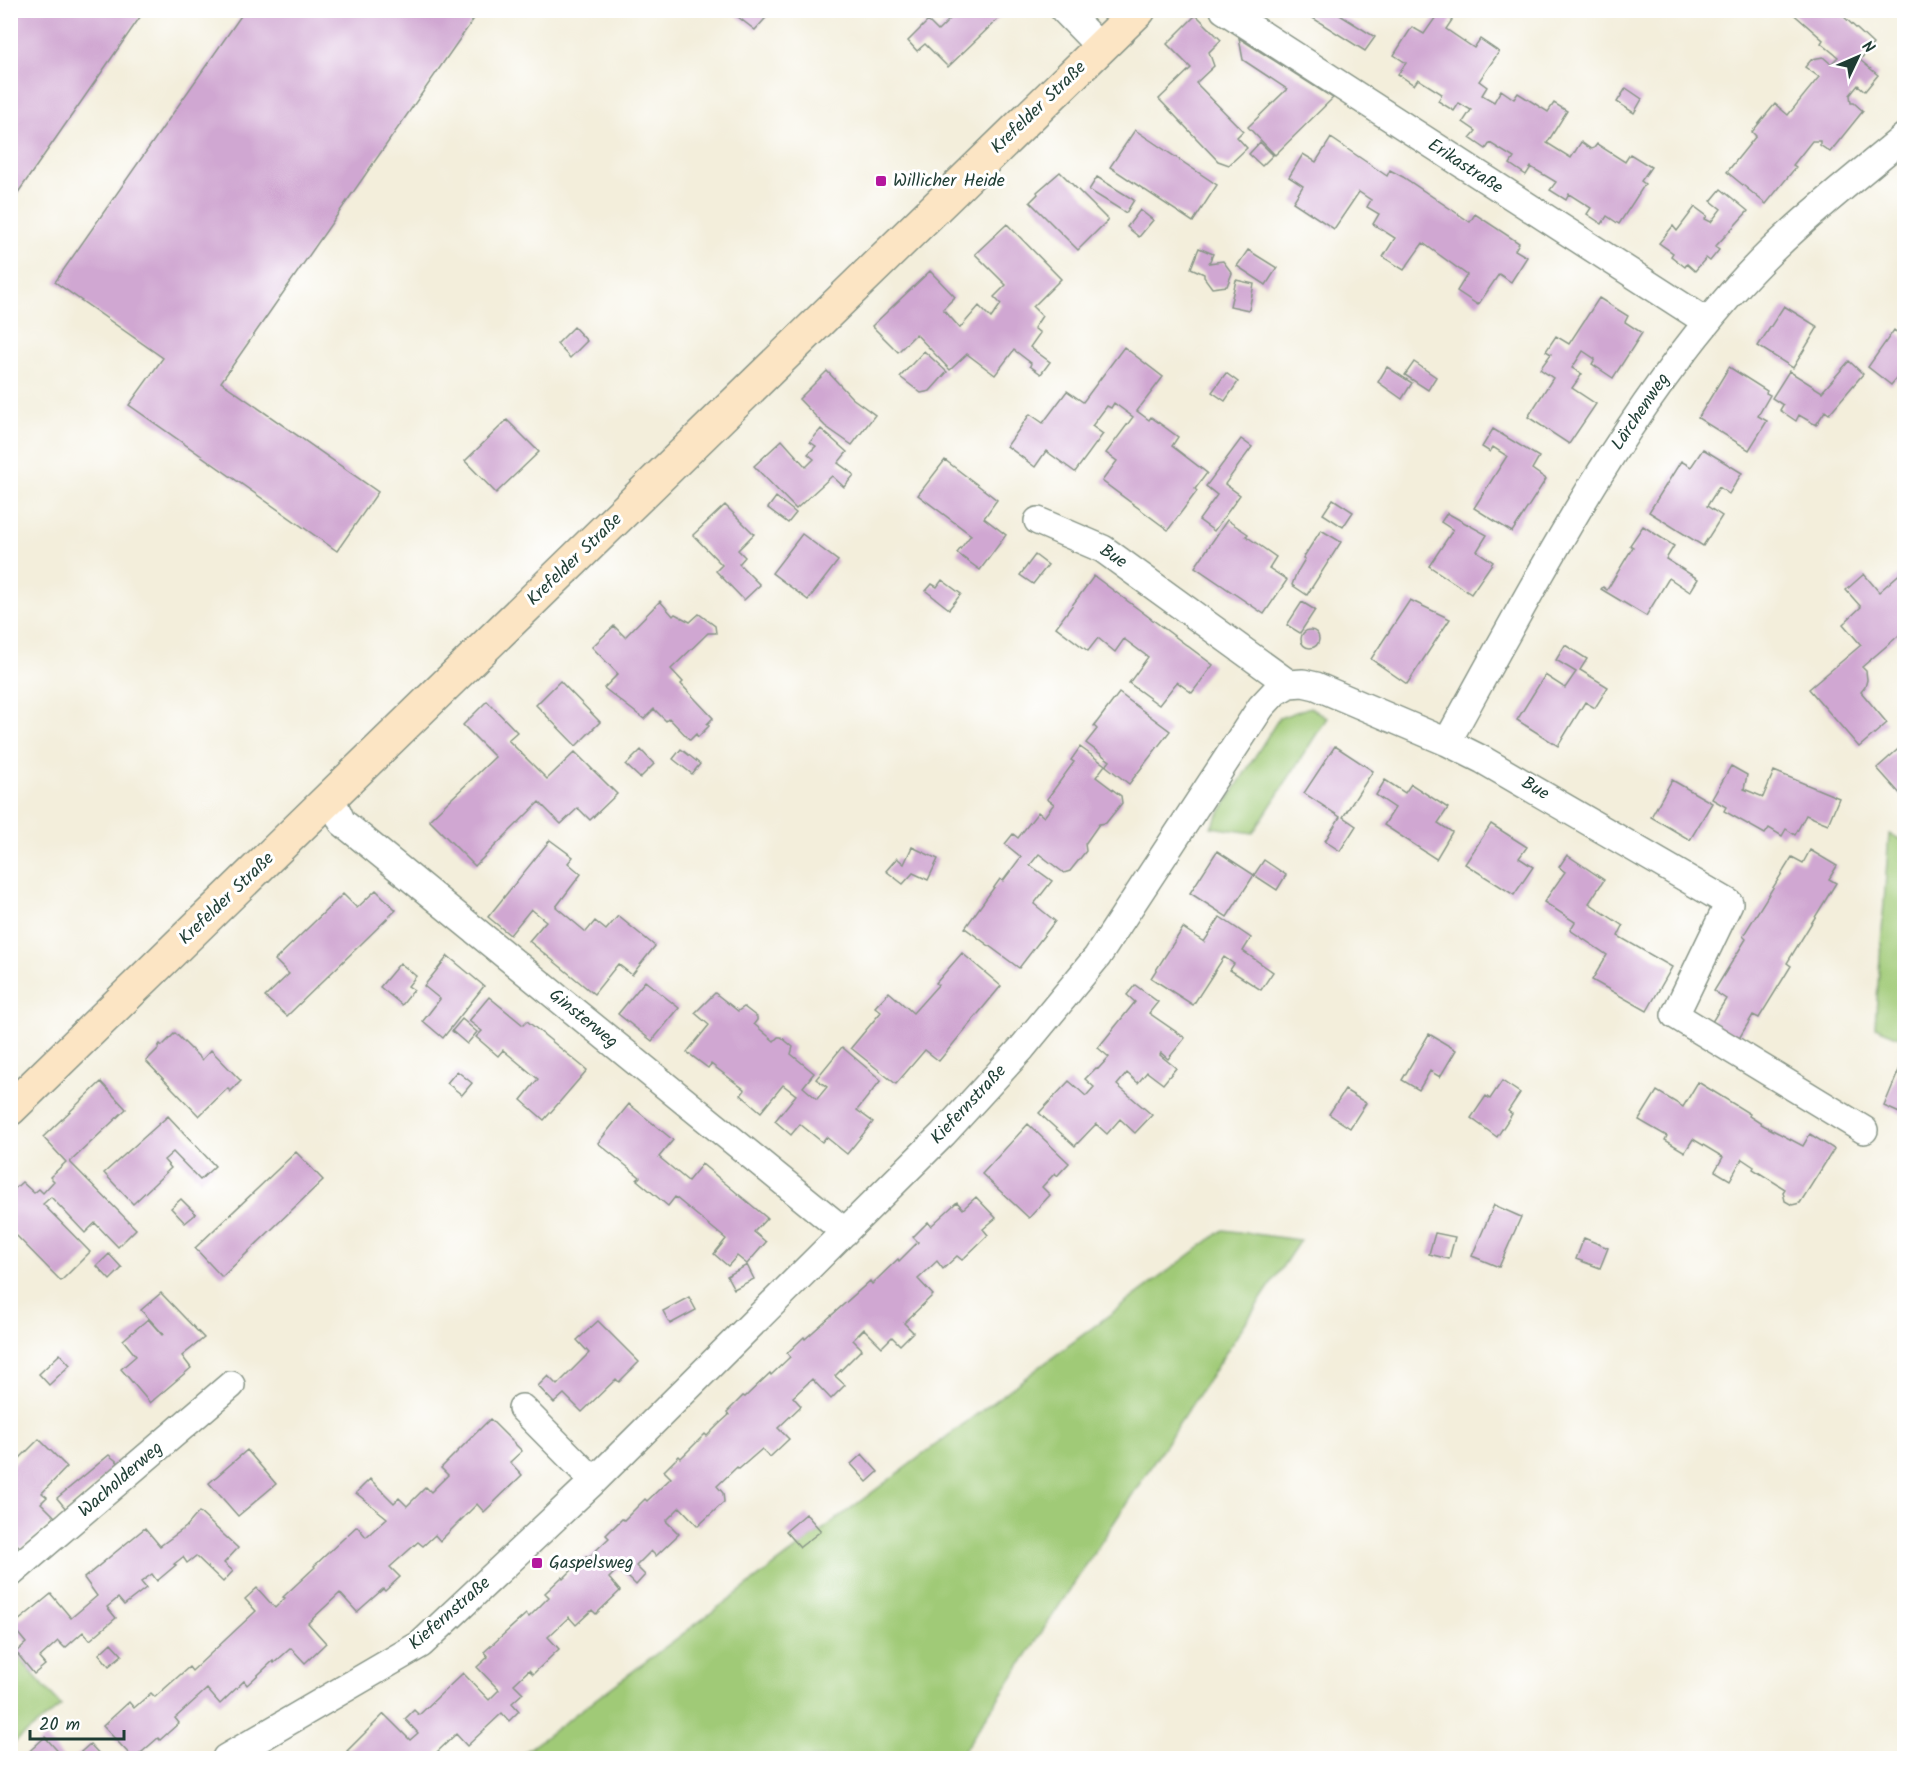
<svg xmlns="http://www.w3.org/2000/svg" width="1915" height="1769" font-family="Kalam,sans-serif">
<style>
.green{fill:#a0ca77;stroke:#608456;stroke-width:1.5}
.building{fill:#d0a7d2}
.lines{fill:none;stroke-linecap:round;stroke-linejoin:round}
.street-casing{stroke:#899688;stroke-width:30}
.secondary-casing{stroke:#899688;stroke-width:36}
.street{stroke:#fff;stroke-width:27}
.secondary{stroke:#fce5c4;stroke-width:33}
.poi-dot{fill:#b5179e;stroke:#fff;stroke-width:2}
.labels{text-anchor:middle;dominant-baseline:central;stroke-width:6;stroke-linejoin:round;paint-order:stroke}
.street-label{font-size:18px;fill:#1f3d34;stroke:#fff}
.poi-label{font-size:18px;fill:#1f3d34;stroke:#fff;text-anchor:start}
</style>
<rect width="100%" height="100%" fill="#fff"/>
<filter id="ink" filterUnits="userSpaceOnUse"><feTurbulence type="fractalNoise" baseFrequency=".0167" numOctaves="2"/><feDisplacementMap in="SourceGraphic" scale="12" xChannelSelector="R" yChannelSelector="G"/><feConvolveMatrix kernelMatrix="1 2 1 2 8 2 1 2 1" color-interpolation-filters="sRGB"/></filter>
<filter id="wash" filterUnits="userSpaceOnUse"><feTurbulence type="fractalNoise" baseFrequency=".008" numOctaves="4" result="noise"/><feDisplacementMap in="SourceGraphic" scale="24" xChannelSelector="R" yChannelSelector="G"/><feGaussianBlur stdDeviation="1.35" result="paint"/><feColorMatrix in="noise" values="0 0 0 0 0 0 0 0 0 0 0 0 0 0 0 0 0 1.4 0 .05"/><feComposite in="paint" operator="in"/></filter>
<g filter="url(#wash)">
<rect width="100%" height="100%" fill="#f3eedb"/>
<path class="green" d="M1310 707 1327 718 1253 833 1211 827 1279 718Z
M1889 834 1904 841V1039L1875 1027Z
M1223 1230 1300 1240 959 1758H517Z
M10 1647 61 1706 11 1745H10Z"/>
<g id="blocks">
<path class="building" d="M10 10H145L10 204Z
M245 10H480L221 382 378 492 337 551 129 405 163 358 55 282Z
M729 10H773L755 30Z
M959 10H999L1003 14 948 67 925 44 917 51 908 41 928 21 938 31Z
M1300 10H1332L1375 37 1365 51Z
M1789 10H1847L1842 15 1873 44 1860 60 1878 75 1865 91 1858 85 1850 95 1851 103H1854L1863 111 1830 152 1820 145V141H1812L1793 165 1796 167 1766 204 1727 172 1756 136 1752 132 1775 104 1788 115 1819 77 1805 67 1812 59 1823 57 1831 64 1838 57 1821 43 1823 40Z
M1440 11 1452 20 1446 29 1474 48 1480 39 1499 52 1479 81 1487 87 1482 95 1494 102 1501 90 1514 99 1518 93 1548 112 1554 103 1567 111 1547 143 1571 158 1581 142 1591 149 1594 148 1597 144 1625 162 1630 154 1651 167 1641 181 1645 184 1619 224 1607 216 1602 224 1587 214 1591 208 1569 194 1566 200 1550 190 1556 182 1531 167 1526 175 1510 164 1514 158 1490 143 1486 149 1470 138 1476 131 1463 122 1471 110 1459 103 1454 111 1438 101 1442 94 1418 79 1414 85 1398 74 1406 63 1394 55 1412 27 1424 34Z
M1196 15 1221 40 1209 52 1214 66 1196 83 1243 131 1237 137 1247 148 1229 165 1218 161 1159 99 1191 68 1167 44Z
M1239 38 1333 98 1275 155 1248 127 1287 89 1243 60Z
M1626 88 1642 99 1634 113 1617 102Z
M1135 130 1217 185 1193 222 1110 167Z
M1331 138 1387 176 1390 170 1403 177 1470 222 1475 214 1519 243 1515 250 1527 257 1511 282 1499 274 1478 305 1457 291 1467 275 1423 243 1404 270 1383 257 1395 238 1373 224 1379 214 1367 207 1371 200 1359 192 1334 229 1293 202 1303 186 1289 177 1303 154 1316 162Z
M1260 142 1273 155 1262 166 1249 154Z
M1060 172 1108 220 1078 250 1030 202 1038 194 1037 192Z
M1097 177 1134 200 1126 213 1089 190Z
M1721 189 1748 211 1715 247 1719 250 1710 261 1706 258 1695 271 1687 264 1685 267 1671 256 1673 253 1659 243 1673 226 1677 231 1695 207 1707 216 1705 219 1711 222 1721 209 1711 201Z
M1140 210 1153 220 1139 237 1127 227Z
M1007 224 1061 279 1033 307 1042 316 1034 328 1040 333 1030 347 1050 362 1041 374 1030 366 1031 363 1014 350 995 375 967 354 950 370 916 334 898 352 872 326 930 271 955 297 943 309 960 328 979 306 991 318 1001 304 994 297 1006 285 975 254Z
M1199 248 1213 254 1209 263 1223 261 1232 273 1227 286 1212 288 1204 277V274L1191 268Z
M1248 250 1277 268 1266 285 1237 266Z
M1236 280 1254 284 1249 310 1230 306Z
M1599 298 1628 316 1625 322 1642 333 1613 378 1592 364 1595 359 1583 351 1572 368 1582 374 1572 388 1596 404 1569 444 1528 417 1553 378 1540 369 1551 354 1546 351 1556 336 1569 344Z
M1784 306 1818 327 1793 368 1758 346Z
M574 327 587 341 570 358 557 344Z
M1894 330 1904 338V385L1896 379 1891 385 1868 367Z
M1124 347 1163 377 1137 411 1149 420 1151 417 1178 437 1172 446 1207 473 1195 489 1197 491 1168 530 1102 481 1117 461 1106 453 1133 417 1114 403 1111 408 1107 406 1092 426 1103 434 1075 472 1046 451 1035 467 1007 446 1030 414 1043 423 1067 391 1083 402Z
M924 351 947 372 930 391 921 393 900 377Z
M1849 361 1863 374 1829 414 1825 411 1816 425 1799 415 1796 421 1780 410 1783 405 1772 398 1789 371 1822 392Z
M1414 362 1436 377 1428 390 1405 375Z
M1387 367 1412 383 1402 399 1378 382Z
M1729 367 1767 391 1766 393 1770 395 1758 416 1767 421 1749 450 1698 418Z
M827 371 852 398 875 415 852 445 825 426 799 399Z
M1226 373 1238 382 1225 401 1212 392Z
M507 420 539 452 496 493 465 461Z
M821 429 847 452 838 463 854 475 844 487 832 476 796 509 754 466 782 440 806 467 814 459 808 454 816 446 810 442Z
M1493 429 1539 457 1532 469 1546 479 1512 532 1474 508 1507 456 1493 447 1490 452 1482 447Z
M1241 439 1252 447 1225 484 1240 495 1214 531 1199 520 1217 495 1206 486Z
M1703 449 1742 473 1729 494 1719 487 1707 506 1722 516 1703 546 1649 512 1681 461 1691 467Z
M945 460 997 500 984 518 1006 535 980 570 957 553 971 535 918 495Z
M776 497 796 513 788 523 768 508Z
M1333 499 1353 512 1343 527 1323 514Z
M725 505 754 534 738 550 745 557 739 564 760 585 744 600 716 571 722 565 693 535Z
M1447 513 1487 535 1477 551 1493 562 1471 594 1429 566 1453 530 1441 522Z
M1227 520 1248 534 1246 536 1276 557 1269 568 1287 580 1264 614 1195 567Z
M1643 526 1674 546 1666 559 1698 579 1690 592 1669 578 1646 616 1601 589 1603 587 1607 590 1633 547 1630 545Z
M1321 530 1341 542 1307 595 1292 585 1296 574 1305 559 1303 558Z
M802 534 838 561 808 600 772 573Z
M1035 555 1048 565 1033 584 1020 575Z
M1904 570V631L1862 667 1866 671 1867 680 1865 687 1861 692 1887 723 1859 747 1809 689 1861 645 1843 624 1861 607 1846 590 1864 574 1879 592Z
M1094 576 1213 665 1192 693 1177 682 1159 705 1129 683 1148 657 1124 639 1115 652 1098 638 1088 651 1056 627Z
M942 580 961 594 949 609 926 591 932 584 937 587Z
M1410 600 1450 619 1407 684 1371 659Z
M660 601 673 616 675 614 690 622 699 614 715 626 716 633H708L671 669 683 682 681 684 713 718 707 724 709 726 698 737 696 734 690 740 669 718 666 721 654 709 644 719 604 688 618 674 592 647 614 626 625 637Z
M1302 602 1315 610 1300 633 1287 625Z
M1301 639a9 9 0 1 1 18 0a9 9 0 1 1-18 0Z
M1565 645 1587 659 1580 670 1608 687 1595 708 1585 702 1558 746 1517 720 1545 675 1565 688 1576 672 1556 660Z
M560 681 600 722 576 746 536 705Z
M1119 693 1170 731 1129 784 1106 766 1110 761 1086 743 1097 729 1094 726Z
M487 701 517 732 508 740 547 779 575 752 617 794 590 820 578 808 561 824 539 802 475 866 429 820 495 757 463 725Z
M1904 744V794L1902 796 1877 768Z
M1335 746 1373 771 1343 817 1356 826 1340 851 1325 841 1340 817 1304 793Z
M1080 747 1105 765 1096 777 1121 796 1122 803 1106 823 1099 824 1085 844 1086 851 1070 871 1064 873 1039 854 1030 865 1052 881 1034 904 1055 921 1019 968 965 928 1000 879 1003 881 1021 857 1005 844 1013 834 1018 838 1038 812 1044 817 1054 804 1047 799 1074 762 1071 760Z
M681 749 700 764 692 774 673 759Z
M641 750 654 764 640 778 626 765Z
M1731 766 1747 775 1744 789 1763 797 1774 771 1839 798 1828 824 1806 815 1795 835 1786 829 1782 836 1769 828 1765 834 1724 811 1726 807 1712 799Z
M1385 780 1405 793 1411 784 1448 808 1438 823 1452 832 1436 859 1384 825 1395 808 1376 795Z
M1672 780 1712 803 1690 840 1651 817Z
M1491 824 1527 847 1519 858 1533 867 1514 895 1465 864Z
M550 840 573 857 568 863 581 874 556 907 586 932 595 921 606 930 618 916 655 946 632 975 618 964 594 994 529 941 546 921 531 909 510 935 488 917Z
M912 847 938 859 928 880 913 873 903 884 886 871 897 858 904 864Z
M1810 850 1837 866 1829 879 1836 883 1787 963 1791 966 1759 1018 1753 1015 1737 1042 1710 1025 1726 999 1714 991 1746 939 1743 936 1792 857 1803 863Z
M1217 851 1254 875 1227 917 1190 893Z
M1567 855 1604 880 1589 903 1623 926 1618 936 1672 967 1647 1011 1592 980 1607 955 1570 930 1575 922 1544 902 1565 872 1559 867Z
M1264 860 1286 875 1277 890 1254 875Z
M376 890 396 910 287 1016 265 997 289 974 275 960 343 894 357 908Z
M1220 917 1251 938 1243 951 1273 972 1261 990 1230 970 1234 964 1224 957 1193 1005 1151 978 1183 928 1204 942Z
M962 953 1001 986 939 1061 925 1050 896 1084 851 1048 881 1012 875 1007 889 992 913 1013 938 985 936 983Z
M448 956 484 986 443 1038 423 1021 440 999 424 986Z
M400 963 416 976 408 986 414 990 402 1005 380 987Z
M645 981 679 1008 652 1041 618 1014Z
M1135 985 1158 1002 1149 1013 1185 1038 1168 1059 1161 1053 1160 1055 1176 1068 1163 1084 1147 1072 1138 1083 1127 1073 1117 1085 1152 1115 1135 1133 1120 1119 1107 1134 1096 1124 1075 1146 1039 1113 1069 1081 1086 1096 1094 1087 1085 1079 1096 1068 1098 1069 1109 1057 1098 1048 1135 1002 1127 995Z
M715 993 738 1011 744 1007 757 1017V1020L754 1024 774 1041 778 1037H781L793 1047 791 1054 814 1073 803 1087 817 1099 827 1087 816 1079 842 1047 881 1080 857 1110 873 1122 847 1154 826 1137 822 1142 800 1124 791 1135 775 1121 796 1095 783 1085 761 1112 741 1095 745 1090 711 1064 708 1068 687 1052 709 1025 695 1013Z
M489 997 523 1025 527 1021 587 1070 544 1120 521 1100 538 1079 503 1050 498 1056 476 1037 482 1031 469 1021Z
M462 1019 477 1032 467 1044 452 1031Z
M175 1033 202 1060 211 1050 241 1081 230 1092 228 1088 199 1116 146 1061 159 1048 158 1047 160 1044 162 1046Z
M1429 1034 1456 1050 1440 1077 1430 1071 1419 1090 1402 1080Z
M1904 1058V1115L1884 1106Z
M457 1071 472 1083 462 1095 447 1083Z
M1502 1081 1520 1093 1508 1111 1512 1114 1497 1137 1471 1118 1486 1096 1490 1099Z
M101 1082 126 1109 70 1162 136 1229 118 1247 95 1223 85 1233 51 1197 43 1204 90 1252 61 1281 10 1229V1193L22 1182 34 1193 39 1189 43 1193 54 1181 50 1177 66 1162 43 1137Z
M1698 1082 1750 1114 1749 1116 1763 1125 1803 1146 1810 1134 1834 1149 1800 1203 1792 1205 1785 1201 1783 1192 1785 1189 1753 1169 1754 1167 1742 1159 1730 1180 1715 1171 1723 1157 1693 1139 1685 1152 1665 1140 1667 1136 1639 1120 1657 1091 1683 1107Z
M1345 1090 1366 1103 1350 1128 1329 1114Z
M629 1104 673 1140 659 1157 688 1181 702 1164 767 1218 754 1232 766 1242 747 1264 737 1256 728 1266 714 1254 726 1239 675 1197 668 1206 637 1180 640 1177 598 1143Z
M168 1116 215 1166 200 1180 173 1152 164 1160 171 1168 133 1204 104 1173Z
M1028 1124 1069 1163 1057 1176 1055 1173 1042 1187 1050 1195 1029 1218 982 1174Z
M296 1152 323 1180 222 1277 195 1248Z
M976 1197 996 1218 983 1229 988 1235 962 1260 957 1256 943 1269 937 1261 918 1279 933 1295 904 1323 913 1332 900 1345 892 1337 882 1347 864 1329 853 1340 862 1349 835 1376 845 1385 831 1399 812 1379 793 1397 801 1406 778 1428 789 1439 770 1457 762 1449 739 1469 737 1467 717 1486 723 1493 724 1502 698 1526 680 1507 666 1521 679 1534 656 1556 651 1551 636 1566 645 1575 636 1585 619 1568 609 1578 620 1591 596 1614 592 1610 576 1625 569 1617 548 1637 559 1649 533 1674 529 1670 514 1684 523 1693 512 1703 519 1711 509 1721 502 1713 467 1746 456 1734 437 1752 440 1755 436 1758H355L347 1751 384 1714 410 1740 418 1733 405 1719 414 1710 419 1715 463 1673 489 1700 499 1690 477 1667 488 1657 484 1652 526 1614 529 1617 549 1597 545 1593 562 1577 563 1579 586 1556 588 1558 609 1538 606 1535 622 1519 624 1520 645 1499 647 1501 671 1478 664 1471 679 1456 681 1458 705 1434 707 1436 719 1424 729 1415 727 1412 743 1396 745 1397 770 1373 771 1375 790 1357 787 1353 804 1337 805 1339 870 1281 872 1284 898 1259 899 1261 918 1242 913 1237 928 1222 931 1226 957 1202 963 1209Z
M181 1199 196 1214 185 1223 171 1208Z
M1494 1205 1521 1217 1499 1267 1472 1256Z
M1435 1233 1455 1237 1449 1259 1429 1254Z
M1584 1238 1608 1248 1600 1268 1576 1259Z
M109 1254 122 1268 110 1280 97 1266Z
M747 1265 754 1279 734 1289 727 1276Z
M161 1293 204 1338 182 1356 191 1368 150 1403 121 1369 136 1356 123 1340 148 1319 162 1335 163 1334 141 1310Z
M689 1297 696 1310 670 1324 663 1311Z
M598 1321 639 1362 619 1382 616 1379 582 1412 564 1394 554 1403 538 1386 548 1376 557 1385 589 1353 577 1340Z
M60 1354 70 1365 49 1385 39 1374Z
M490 1419 522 1451 510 1462 522 1475 484 1512 477 1504 440 1541 435 1535 423 1546 418 1542 390 1567 400 1577 385 1591 383 1589 357 1612 340 1593 308 1623 326 1643 305 1663 291 1648 274 1663 273 1661 247 1685 244 1681 220 1704 207 1689 175 1718 179 1723 160 1740 158 1738 135 1758H133L103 1726 129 1702 134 1708 151 1693 155 1697 189 1667 192 1671 256 1611 245 1599 257 1588 275 1608 285 1598 283 1597 315 1567 314 1566 357 1526 366 1537 387 1518 356 1493 370 1479 394 1503 399 1498 407 1506 426 1487 431 1492 448 1475 441 1468Z
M39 1439 67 1467 42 1493 47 1497 41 1503 56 1518 21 1548 10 1538V1468Z
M247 1450 276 1484 238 1516 209 1483Z
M862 1454 878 1472 867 1482 851 1464Z
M109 1455 120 1464 66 1509 57 1498Z
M199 1512 238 1548 224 1563 233 1571 223 1582 196 1556 187 1563 183 1557 174 1564 176 1565 157 1581 152 1574 141 1582 146 1588 124 1605 118 1598 107 1607 116 1618 90 1640 83 1632 65 1648 58 1641 39 1658 45 1665 34 1674 16 1652 26 1643 12 1626 51 1594 71 1618 97 1596 84 1578 145 1528 160 1546 186 1527Z
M806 1514 821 1531 800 1547 786 1531Z
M111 1643 122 1655 109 1666 99 1654Z
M45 1737 64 1758H22Z
M90 1744 103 1758H74Z"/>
</g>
</g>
<g filter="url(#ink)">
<use href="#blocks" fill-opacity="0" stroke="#899688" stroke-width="1.5"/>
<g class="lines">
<g class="street-casing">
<path id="street" d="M1064 10 1101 48
M1224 10 1707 322
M1038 521 1103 549 1289 684 1303 683 1316 686 1447 742 1483 760 1729 903 1675 1015 1864 1130
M1447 742C1532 589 1614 428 1730 295 1781 235 1844 187 1904 137
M331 798 342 822 845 1232
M522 1408 594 1481
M10 1574 231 1385
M226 1758 421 1644 594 1481 943 1134 1022 1048 1097 957 1261 707 1275 692 1289 684"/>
</g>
<g class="secondary-casing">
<path id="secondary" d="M10 1109 1139 10"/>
</g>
<use href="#street" class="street"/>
<use href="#secondary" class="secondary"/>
</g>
</g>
<g class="poi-dot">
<rect x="875" y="175" width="12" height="12" rx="3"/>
<rect x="531" y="1557" width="12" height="12" rx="3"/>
</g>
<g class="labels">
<g class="street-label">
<text transform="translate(1039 108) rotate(-44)">Krefelder Straße</text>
<text transform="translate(1465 167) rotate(33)">Erikastraße</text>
<text transform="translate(1641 412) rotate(-56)">Lärchenweg</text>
<text transform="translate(1113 557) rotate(33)">Bue</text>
<text transform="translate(575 560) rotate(-44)">Krefelder Straße</text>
<text transform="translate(1535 789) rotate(30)">Bue</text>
<text transform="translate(227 899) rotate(-44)">Krefelder Straße</text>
<text transform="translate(583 1019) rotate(39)">Ginsterweg</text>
<text transform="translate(969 1105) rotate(-47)">Kiefernstraße</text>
<text transform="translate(121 1480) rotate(-41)">Wacholderweg</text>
<text transform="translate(450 1614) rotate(-41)">Kiefernstraße</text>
</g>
<g class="poi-label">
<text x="893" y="181">Willicher Heide</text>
<text x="549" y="1563">Gaspelsweg</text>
</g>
</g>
<rect width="1915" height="1769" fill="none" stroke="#fff" stroke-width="36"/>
<g transform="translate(1858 57) rotate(46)" stroke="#ffffff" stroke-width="4.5" paint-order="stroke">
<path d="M0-4.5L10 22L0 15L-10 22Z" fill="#1f3d34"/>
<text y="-9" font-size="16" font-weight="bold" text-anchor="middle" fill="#1f3d34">N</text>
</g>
<path d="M30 1730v9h94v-9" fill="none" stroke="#1f3d34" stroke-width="3"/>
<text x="39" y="1730" font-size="18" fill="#1f3d34" stroke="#ffffff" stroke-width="4.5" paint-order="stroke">20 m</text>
</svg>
